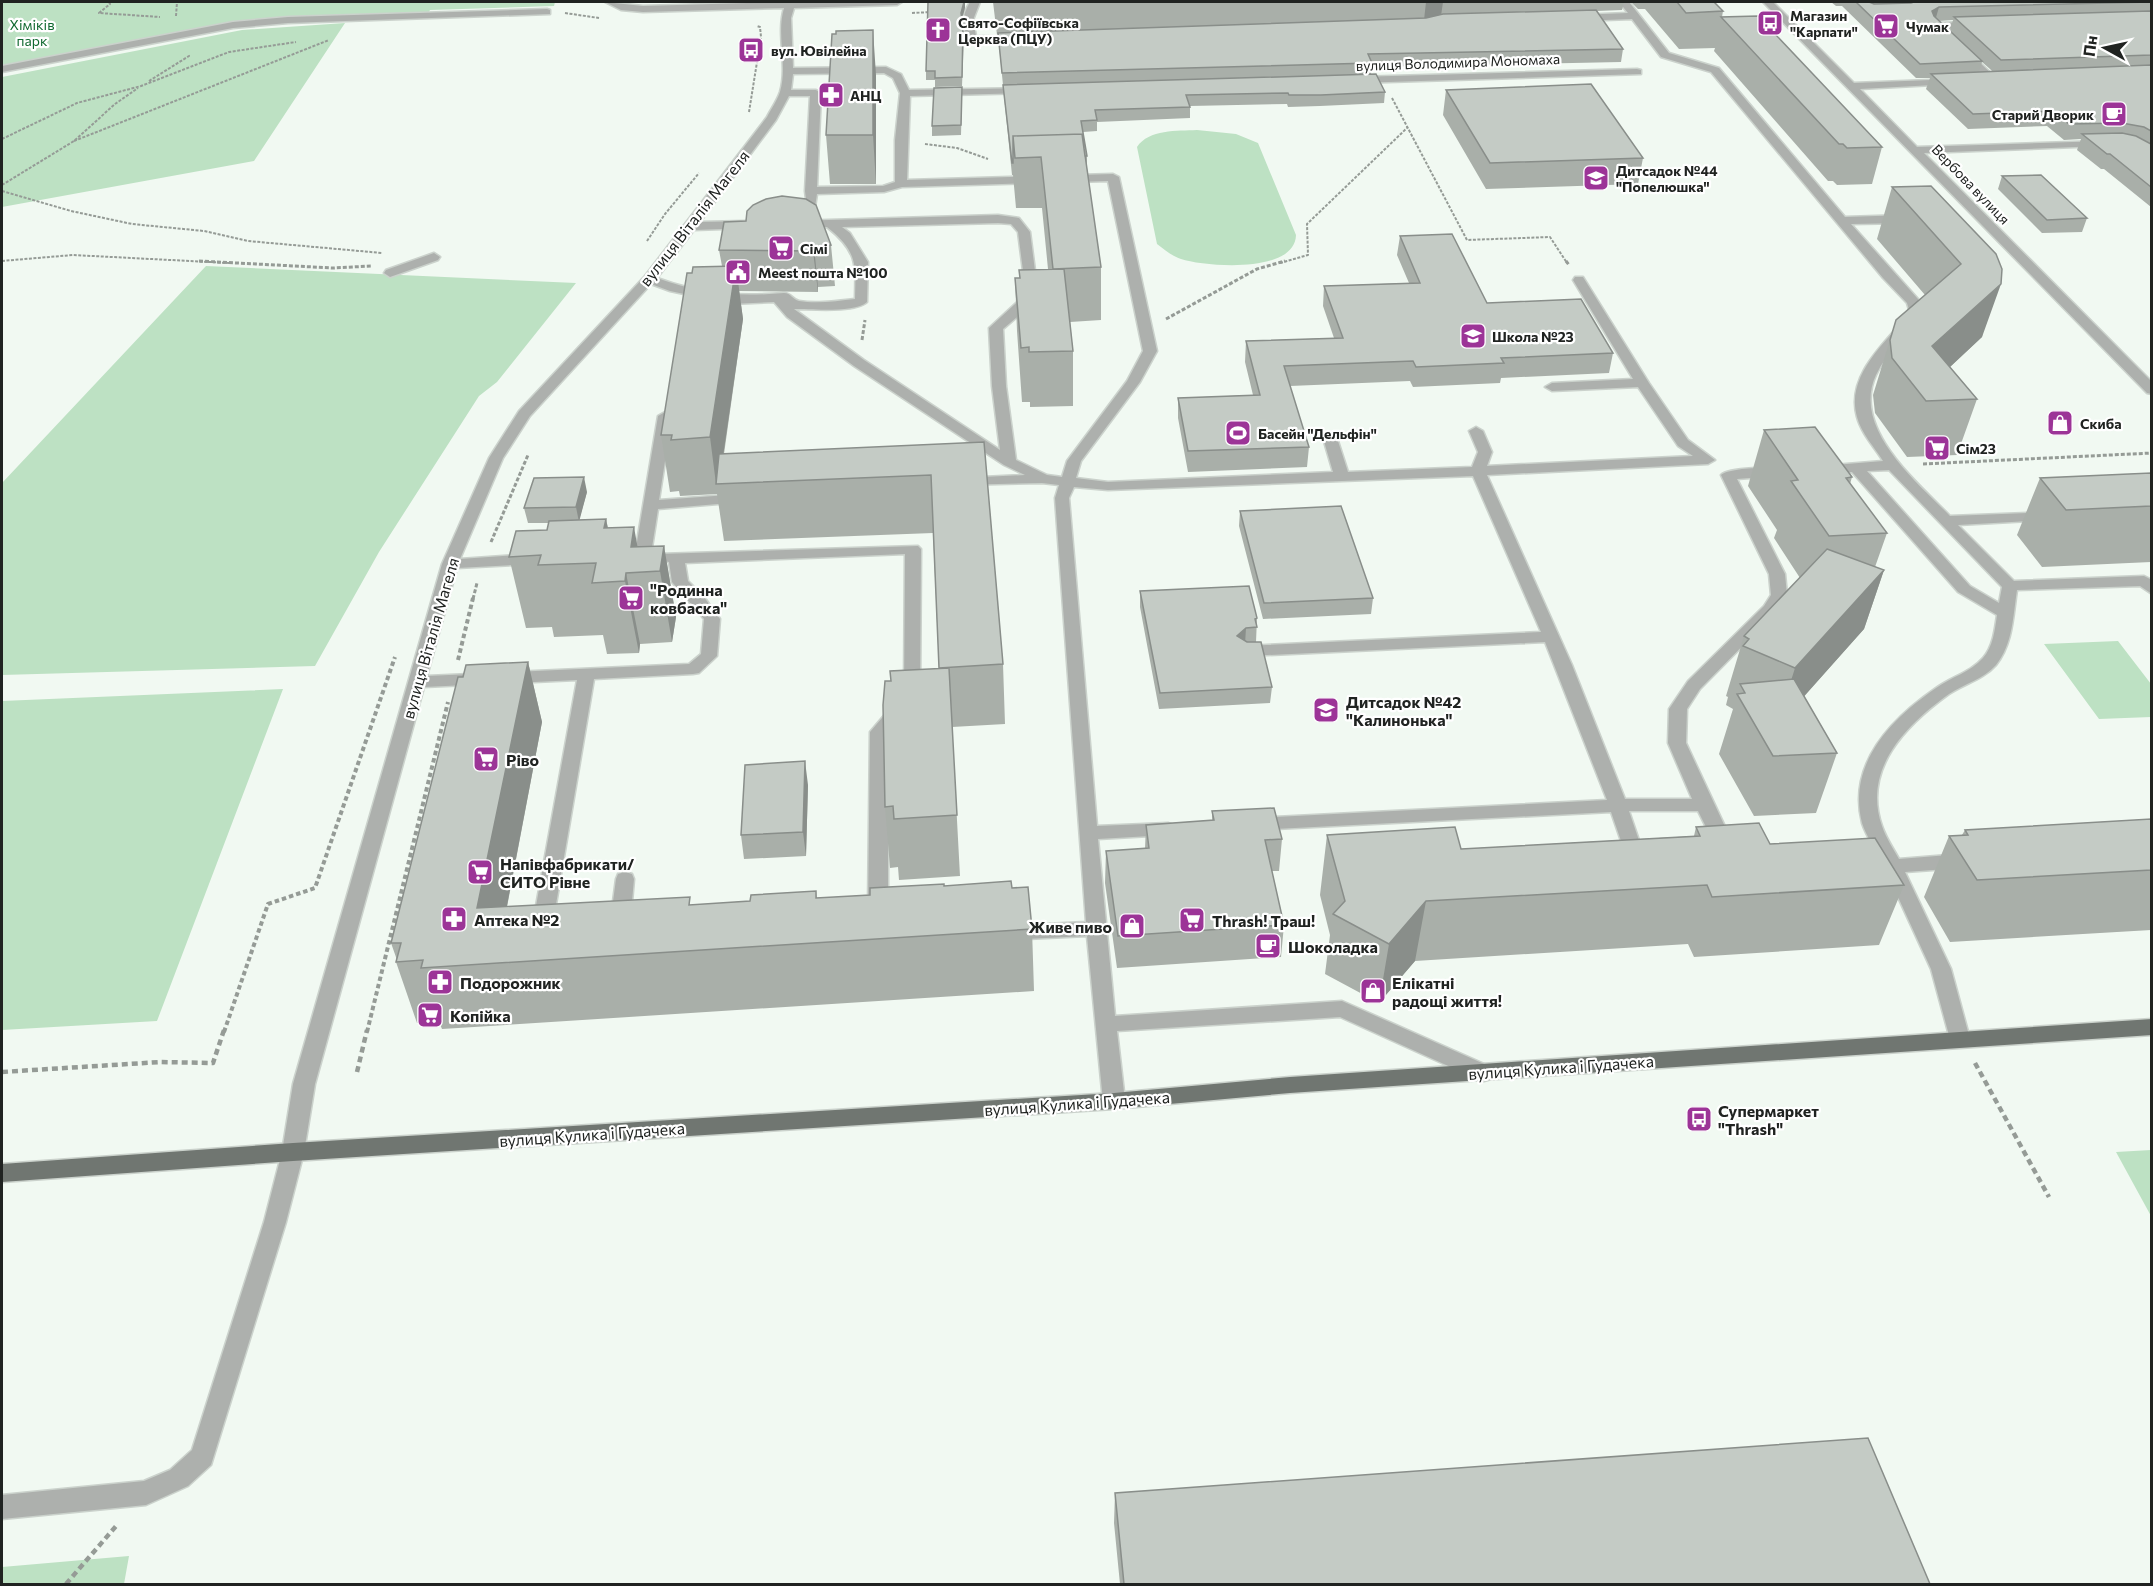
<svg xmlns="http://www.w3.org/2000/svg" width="2153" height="1586" font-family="Commissioner,sans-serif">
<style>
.green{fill:#bde1c3}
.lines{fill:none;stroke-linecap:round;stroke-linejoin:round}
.minor-casing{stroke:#cbd2cc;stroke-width:3}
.major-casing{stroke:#cbd2cc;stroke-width:3}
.path-far3{stroke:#959b96;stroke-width:2;stroke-dasharray:3 1.5;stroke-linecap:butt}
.path-far2{stroke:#959b96;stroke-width:3;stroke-dasharray:4 2;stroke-linecap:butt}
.path-far1{stroke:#959b96;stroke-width:4;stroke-dasharray:4.5 3;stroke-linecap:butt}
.path{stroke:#959b96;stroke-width:4.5;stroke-dasharray:6 4;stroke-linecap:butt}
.minor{fill:#adb0ad;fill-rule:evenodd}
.major{fill:#707671;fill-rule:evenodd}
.wall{fill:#a9afa9;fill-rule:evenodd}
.shaded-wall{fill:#898e8a}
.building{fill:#c4cbc5;stroke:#898e8a;stroke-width:1.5}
.labels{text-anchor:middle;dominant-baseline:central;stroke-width:4.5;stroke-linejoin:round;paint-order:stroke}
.far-poi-label{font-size:14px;font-weight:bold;fill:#202321;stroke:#fff;text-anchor:start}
.far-park-label{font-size:14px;fill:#106930;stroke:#fff}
.far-street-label{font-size:14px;fill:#202321;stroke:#fff}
.street-label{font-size:16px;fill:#202321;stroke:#fff}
.poi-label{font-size:16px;font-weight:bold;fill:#202321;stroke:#fff;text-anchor:start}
</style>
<rect width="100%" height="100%" fill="#f1f9f2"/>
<path class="green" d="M2 2H555L554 6 430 10 427 15 288 20 185 32 2 69Z
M345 23 254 161 2 207V77L242 30Z
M1197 130 1236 134 1258 143 1296 235C1295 274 1206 267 1181 259 1172 256 1165 250 1157 244L1137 147C1149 129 1177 131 1197 130Z
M206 266 576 283 497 382 479 396 379 552 315 666 2 675V483Z
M2118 641 2151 684V717L2099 719 2044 644Z
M283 689 157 1021 2 1030V701Z
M2151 1150H2152L2151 1216 2116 1152Z
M129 1556 124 1584H2V1567Z"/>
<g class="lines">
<g class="minor-casing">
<path id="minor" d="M605 2 643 6 786 2H902L897 5 794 8 791 18 793 68 886 67 901 74 909 90 1032 88V92L1028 93 910 96 907 180 1113 174 1119 177 1157 351 1140 382 1081 461 1076 478 1108 482 1333 472 1323 438 1330 434 1337 438 1348 472 1472 467 1478 452 1469 431 1476 427 1483 431 1492 452 1487 466 1693 456 1678 446 1638 387 1552 391 1545 387 1552 383 1633 379 1573 280 1575 277H1583L1649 383 1688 440 1715 460 1708 464 1487 475 1572 665 1625 799H1692L1668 743 1669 709 1688 681 1764 606 1771 595 1769 574 1721 475C1728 468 1776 465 1783 472L1776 476 1737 479 1785 574 1787 595 1776 612 1700 689 1687 709 1686 743 1735 848 1733 853 1726 854 1719 853 1698 811H1629L1647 864 1645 869 1638 871 1631 869 1629 864 1611 812 1255 830 1249 828 1246 824 1249 820 1255 818 1607 800 1545 642 1246 656 1238 651 1246 646 1541 632 1473 476 1108 490 1074 487 1069 498 1097 826 1168 823 1174 825 1177 829 1174 833 1168 835 1098 839 1115 1016 1342 1001 1491 1067 1494 1073 1491 1079 1484 1081 1477 1079 1340 1017 1117 1031 1125 1101 1122 1107 1114 1109 1106 1107 1103 1101 1087 936 1008 940 1001 938 998 933 1001 928 1008 926 1086 922 1055 498 1059 485 1042 483 958 485 956 482 963 478 1025 475 1004 465 854 366 787 317 774 302 731 304 670 291 651 284 530 416 503 458 460 559 534 554 542 559 534 564 457 568 427 676 689 664 701 654 704 619 672 582 669 562 659 560 656 557 659 554 918 546 921 549 920 693 888 733V910L885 915 878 917 871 915 868 910 870 732 904 692 905 554 685 563 688 581 704 597 720 619 717 656 699 673 693 674 594 679 552 928 549 933 542 935 535 933 532 928 577 680 424 687 315 1084 304 1152 286 1222 211 1465 188 1486 146 1505 2 1519V1495L144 1481 170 1470 192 1450 264 1222 282 1152 293 1084 442 564 489 458 519 411 645 276 767 117C771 109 777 101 780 92 788 65 776 35 784 8L643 12 621 10ZM884 73 893 78 900 93 895 140V182L883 186 817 187 821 93 816 90H791L793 74ZM789 96H810L805 191 807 207H815L817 194 884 192 902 187 1108 181 1143 351 1127 381 1067 461 1062 477 1047 475 1016 460 1006 386 1003 329 1031 305 1038 294 1030 232 1019 218 998 215 795 221 793 224 799 228 827 227C857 251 856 263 855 299 837 301 817 304 799 301 793 300 791 293 784 293 738 297 700 294 657 278L694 230 751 228 753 225 747 221 700 222 776 120ZM998 223 1011 224 1018 232 1026 294 989 328 992 386 1000 450 864 360 794 309C812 309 855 313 867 302L868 262 850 233 842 227Z
M970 2H980L973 20 976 36 1023 37 1028 40 1023 43 969 41C961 28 962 15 970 2Z
M1619 2H1629L1669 53 1719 68 1845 217 1907 215 1913 219 1907 223 1851 224 1918 299 1923 313C1908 334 1887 351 1876 375 1851 428 1917 482 1950 516L2053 512 2056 515 2053 518 2048 520 1958 525 2014 581 2144 576 2152 580V594L2140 586 2017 590C2013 616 2013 644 1996 665 1984 679 1964 684 1949 694 1906 725 1862 769 1882 826 1886 838 1893 848 1899 859L1961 854 1968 856 1970 861 1968 866 1961 868 1905 872 1951 969 1970 1039 1967 1045 1960 1047 1953 1045 1950 1039 1931 969 1887 873 1862 872 1860 867 1862 862 1881 860C1875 848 1866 836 1862 823 1847 764 1891 719 1936 688 1951 677 1971 672 1983 658 1993 647 1995 629 1997 615L1958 592 1852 472 1822 474 1815 470 1822 466 1883 461C1875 448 1861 433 1857 417 1845 375 1887 341 1910 313L1907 303 1883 278 1711 72 1661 57 1632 19 1578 21 1573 18 1578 15 1628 13ZM1889 470 2002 587 1999 603 1970 586 1867 471Z
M1763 2H1773L1854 83 1956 79 1957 81 1952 84 1860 89 1917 147 2105 141V145L2101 146 1924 153 2152 382V394L2147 393Z
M547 9 550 10V14L288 23 233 28 2 72V66L233 22 288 17Z
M1976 22 1981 25 1980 27 1944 29 1995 77V81H1987L1930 26 1935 23Z
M1637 69 1641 70V74L1356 83 1351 80 1356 77Z
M434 253 440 257 438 260 390 277 384 273 386 270Z
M665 412 672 416 659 500 742 494 749 498 742 502 658 509 651 554 643 559 635 554 658 416Z
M625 872 632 874 634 879 630 924 627 929 620 931 613 929 610 924 616 879 618 874Z"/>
</g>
<g class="major-casing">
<path id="major" d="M2152 1019V1035L1290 1093 1114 1109 293 1161 2 1182V1164L293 1143 1114 1093 1290 1077Z"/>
</g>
<path class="path-far3" d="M18 2H103
M109 2 110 4 99 13 160 17
M565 13 599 18
M912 13 932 12
M176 16 177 2
M149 81 189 56 188 54
M1392 98 1467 240 1550 237 1567 263
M749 112 761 37 760 27 757 26
M2 139 77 103 141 86 229 52 296 42
M74 141 329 40
M925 144 957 148 988 159
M2 185 74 141 115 104 138 88
M2 191 71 211 132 224 204 231 248 241 382 253
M647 241 665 214 699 173
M2 261 73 255 229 263
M1280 263 1308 255 1307 224 1407 128"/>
<path class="path-far2" d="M199 261 333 268 371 266
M1566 261 1569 265
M1166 319 1257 269 1285 261
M862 340 865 320
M1923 464 2152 453
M491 542 528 455
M473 599 477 583"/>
<path class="path-far1" d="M458 660 473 598
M224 1032 268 904 315 888 395 657
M367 1032 448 702"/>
<path class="path" d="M1975 1063 2049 1197
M2 1072 161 1062 213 1063 224 1030
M357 1072 367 1030
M66 1584 117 1525"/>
<use href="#minor" class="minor"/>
<use href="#major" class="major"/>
</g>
<path class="wall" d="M993 2H1426V3V2H1624L1622 10 1597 11 1623 49 1621 62 1372 67 1371 74 1385 92 1384 103 1320 106 1288 107 1287 104 1190 106V118L1097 122V131L1083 132 1087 156V168L1101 267V320L1070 322 1073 351V406L1030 407V402H1022L1017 331 1015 278H1020L1048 269 1042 208H1016L1013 175H1012L1004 96 1003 85 998 35H997Z
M1631 2H1714L1723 11 1722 17 1882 147 1872 184 1837 185 1833 181H1828L1714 51 1715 48 1679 49 1645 9H1638Z
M1831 2H1896L1895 4 1911 3 1912 2H2151V207L2104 169H2101L2077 150 2081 139 2064 140 2047 126 1968 129 1926 89 1930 78H1916L1842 6H1836ZM1953 20 1950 31 1939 21ZM1982 62 1990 69 1992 71 1979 72Z
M965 8 962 19 964 36 962 86 935 87V80H926V71Z
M876 75V184H830L826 135Z
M1446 90 1643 158 1638 184 1486 189 1443 115Z
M962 97 961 135 932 136V126Z
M2002 176 2087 218 2082 232 2042 233 1998 189Z
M1892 187 1996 254 1982 337 1950 367 1977 399 1957 455 1907 457 1875 413 1873 395 1896 320 1925 295 1877 239Z
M1400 236 1487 303 1613 353 1609 373 1501 378 1500 383 1413 387 1410 381 1290 386 1309 447 1307 467 1188 472 1178 418V398L1253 395 1245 362 1246 341 1334 338 1323 306 1324 286 1409 283 1397 255Z
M831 245 835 286 818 287V292L739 291 743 319 724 454 984 442 1003 664 1005 724 952 727 960 876 899 880 898 867 890 868 885 807 891 681 939 668 933 533 724 541 717 494 680 496 679 491 670 492 661 435 692 273 722 266 719 250Z
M1764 430 1852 477 1850 484 1887 533 1875 567 1884 570 1864 629 1804 696 1837 753 1816 813 1754 816 1719 754 1733 709 1726 705 1728 697 1726 696 1744 636 1800 578 1774 538 1777 530 1748 486Z
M2151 473V562L2042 567 2017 535 2040 478Z
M587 492 579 520 606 519 608 528 638 547 664 546 676 617 672 642 640 644 639 653 607 654 603 635 554 637 552 627 526 628 509 557 547 530 549 523H528L524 508Z
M1240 511 1373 598 1371 614 1263 619 1239 526Z
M1140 591 1257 618 1256 642 1272 687 1270 703 1159 709 1140 607Z
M528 662 542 722 507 907 692 905 750 901 816 891 817 898 870 895 944 886 1012 888 1032 929 1034 991 442 1029 439 1022 417 1023 396 962 397 960 391 943 463 677Z
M808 785 806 856 744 859 741 835Z
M1212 811 1282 839 1279 871H1272L1284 925 1281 957 1117 968 1105 883 1106 851 1145 849 1146 825 1212 820Z
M2151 819V930L1950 942 1924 897 1949 836 1962 835 1965 830Z
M1696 827 1770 844 1904 885 1879 945 1694 957 1688 944 1415 961 1379 1003 1325 974 1330 935 1320 895 1327 835 1461 849 1694 836Z
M1115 1493 1930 1584H1120L1114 1523Z"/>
<path class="shaded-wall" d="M964 2H965V8L961 22V13Z
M1426 2H1443L1441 16 1424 20Z
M1939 7 1935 21 1932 11Z
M873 30 876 75V184L873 135Z
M814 246 818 287V292L813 251Z
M736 266 743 319 719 484H716L710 437Z
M2001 284 1982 337 1921 394 1932 346Z
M584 477 587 492 579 522 576 507Z
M606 519 618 581 604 528Z
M634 527 642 572 631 547Z
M664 546 676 617 672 642 660 571Z
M1884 570 1864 629 1776 728 1795 668Z
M626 573 640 644 639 653 625 581Z
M1246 628 1245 644 1237 636Z
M528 662 542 722 496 963 477 908Z
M805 761 808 785 806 856 803 832Z
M1426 901 1415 961 1379 1003 1389 944Z"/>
<path class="building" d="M928 2H964L961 13 963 27 962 77 935 78V71H926Z
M1677 2H1714L1723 11 1686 13Z
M1856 2H1869L1874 4 1911 3 1914 2H2151L1939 7 1932 11 1934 16 1982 61 1920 64Z
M1596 10 1623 49 1368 54 1372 63 1002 73 998 33 1426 18 1443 14Z
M2151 11V55L2001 60 1954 17Z
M1758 16 1882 147 1847 148 1843 144H1839L1721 17Z
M873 30V135H826L832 34H836V31Z
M2151 65V131L2144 127 2122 123 2069 124 2052 111 1973 114 1931 74Z
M1376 74 1385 92 1321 95H1289L1288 93 1186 95 1190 107 1095 110 1097 120 1081 121 1087 156H1085L1082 134 1013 136V163H1012L1003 85Z
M1591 84 1643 158 1490 163 1446 90Z
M962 87 961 125 932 126 934 88Z
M2122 133 2136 136 2151 144V187L2110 154H2107L2082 134Z
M1082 134 1101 267 1053 269 1041 157 1015 158 1013 136Z
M2041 175 2087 218 2047 220 2002 176Z
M1931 186 1996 254 2002 269 2001 284 1932 346 1977 399 1926 401 1892 358 1890 340 1896 320 1961 264 1892 187Z
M782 196 806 199 816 205 831 245 814 246 813 251 719 250 724 222 746 221 747 211 753 205 766 199Z
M1452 234 1487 303 1581 299 1613 353 1501 358 1504 363 1416 367 1413 361 1284 366 1309 447 1188 451 1178 398 1260 395 1246 341 1343 338 1324 286 1420 283 1400 236Z
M736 266 710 437 671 440 672 435H661L687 273H692L693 267Z
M1064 269 1073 351 1029 352V347L1021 348 1015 278H1020L1019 270Z
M1815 427 1852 477 1846 478 1887 533 1829 536 1791 481 1798 480 1764 430Z
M984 442 1003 664 939 668 931 475 716 484 719 454Z
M2151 473V506L2066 510 2040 478Z
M584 477 576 507 524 508 534 478Z
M1341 506 1373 598 1264 603 1240 511Z
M606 519 604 528 634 527 631 547 664 546 660 571 626 573 625 581 592 583 596 563 538 565 541 555 509 557 516 531 547 530 549 521Z
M1827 549 1884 570 1795 668 1743 646 1749 639 1744 636Z
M1249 586 1257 618 1255 619 1257 627 1246 628 1237 636 1247 642H1261L1272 687 1160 693 1140 591Z
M528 662 477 908 690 897 689 905 750 901 751 895 816 891V898L870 895V888L944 884V886L1011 881 1012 888 1028 887 1032 929 421 968 423 960 396 962 401 943H391L458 677H463L466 665Z
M949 668 957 815 894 819 893 806 885 807 883 705 885 681H891L890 671Z
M1794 679 1837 753 1773 756 1737 694 1745 693 1740 684Z
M805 761 803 832 741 835 745 765Z
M1274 808 1282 839 1265 840 1284 925 1118 936 1106 851 1149 848 1146 825 1214 820 1212 811Z
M2151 819V870L1977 880 1949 836 1968 835 1965 830Z
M1759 823 1770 844 1875 838 1904 885 1712 897 1707 885 1426 901 1389 944 1333 914 1345 901 1327 835 1455 827 1461 849 1700 836 1696 827Z
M1868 1438 1930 1584H1124L1115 1493Z"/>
<defs>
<g id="bus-square" transform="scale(1.35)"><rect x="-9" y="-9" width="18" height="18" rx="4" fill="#9c3497" stroke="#fff"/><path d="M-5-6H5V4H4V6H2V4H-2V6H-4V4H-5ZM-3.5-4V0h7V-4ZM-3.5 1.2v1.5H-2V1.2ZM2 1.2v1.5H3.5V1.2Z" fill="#fff"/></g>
<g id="supermarket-square" transform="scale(1.35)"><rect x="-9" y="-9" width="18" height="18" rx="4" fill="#9c3497" stroke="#fff"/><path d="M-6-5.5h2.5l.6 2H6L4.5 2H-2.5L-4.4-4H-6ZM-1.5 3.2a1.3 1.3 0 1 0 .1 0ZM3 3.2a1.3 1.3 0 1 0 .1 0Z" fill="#fff"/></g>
<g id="church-square" transform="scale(1.35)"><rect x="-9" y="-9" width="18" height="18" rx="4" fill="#9c3497" stroke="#fff"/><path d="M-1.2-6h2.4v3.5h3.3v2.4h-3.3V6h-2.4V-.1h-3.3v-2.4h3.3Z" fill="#fff"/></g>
<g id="pharmacy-square" transform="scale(1.35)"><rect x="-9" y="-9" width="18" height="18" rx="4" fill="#9c3497" stroke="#fff"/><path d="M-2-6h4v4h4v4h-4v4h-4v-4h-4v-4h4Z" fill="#fff"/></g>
<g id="cafe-square" transform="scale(1.35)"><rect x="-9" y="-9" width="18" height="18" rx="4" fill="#9c3497" stroke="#fff"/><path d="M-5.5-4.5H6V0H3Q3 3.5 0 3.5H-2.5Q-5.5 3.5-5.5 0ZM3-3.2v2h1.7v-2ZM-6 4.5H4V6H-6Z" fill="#fff"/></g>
<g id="school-square" transform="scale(1.35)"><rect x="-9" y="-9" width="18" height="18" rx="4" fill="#9c3497" stroke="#fff"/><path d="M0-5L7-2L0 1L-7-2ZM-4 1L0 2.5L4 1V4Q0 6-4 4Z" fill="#fff"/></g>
<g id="civic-square" transform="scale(1.35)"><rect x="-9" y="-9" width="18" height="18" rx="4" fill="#9c3497" stroke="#fff"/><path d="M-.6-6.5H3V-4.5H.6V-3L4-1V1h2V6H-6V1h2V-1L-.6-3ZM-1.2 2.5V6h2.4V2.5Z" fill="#fff"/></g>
<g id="shop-square" transform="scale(1.35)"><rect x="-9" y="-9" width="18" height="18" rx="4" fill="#9c3497" stroke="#fff"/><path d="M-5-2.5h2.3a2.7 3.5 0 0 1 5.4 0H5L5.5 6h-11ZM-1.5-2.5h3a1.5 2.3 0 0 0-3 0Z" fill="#fff"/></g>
<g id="stadium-square" transform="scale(1.35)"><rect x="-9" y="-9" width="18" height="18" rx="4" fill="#9c3497" stroke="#fff"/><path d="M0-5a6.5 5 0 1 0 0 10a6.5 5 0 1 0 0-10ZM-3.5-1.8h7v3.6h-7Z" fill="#fff"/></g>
</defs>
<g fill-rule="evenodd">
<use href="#bus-square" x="1770" y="23"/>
<use href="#supermarket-square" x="1886" y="26"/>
<use href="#church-square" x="938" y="30"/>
<use href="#bus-square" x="751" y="50"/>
<use href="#pharmacy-square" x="831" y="95"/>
<use href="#cafe-square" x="2114" y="114"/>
<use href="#school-square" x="1596" y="178"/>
<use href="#supermarket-square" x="781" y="248"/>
<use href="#civic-square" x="738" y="272"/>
<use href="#school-square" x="1473" y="336"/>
<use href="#shop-square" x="2060" y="423"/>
<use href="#stadium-square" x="1238" y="433"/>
<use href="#supermarket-square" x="1937" y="448"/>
<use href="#supermarket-square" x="631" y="598"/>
<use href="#school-square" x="1326" y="710"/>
<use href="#supermarket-square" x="486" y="759"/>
<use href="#supermarket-square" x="480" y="872"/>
<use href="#pharmacy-square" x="454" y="919"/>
<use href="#supermarket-square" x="1192" y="920"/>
<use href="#shop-square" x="1132" y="926"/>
<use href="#cafe-square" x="1268" y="946"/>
<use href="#pharmacy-square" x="440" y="982"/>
<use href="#shop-square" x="1373" y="991"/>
<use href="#supermarket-square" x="430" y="1015"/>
<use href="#bus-square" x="1699" y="1119"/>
</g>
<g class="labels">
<g class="far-poi-label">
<text x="1790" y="15">Магазин<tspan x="1790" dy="16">"Карпати"</tspan></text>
<text x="958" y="22">Свято-Софіївська<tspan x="958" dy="16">Церква (ПЦУ)</tspan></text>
<text x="1906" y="26">Чумак</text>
<text x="771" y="50">вул. Ювілейна</text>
<text x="850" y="95">АНЦ</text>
<text x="2094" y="114" text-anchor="end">Старий Дворик</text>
<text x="1616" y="170">Дитсадок №44<tspan x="1616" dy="16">"Попелюшка"</tspan></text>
<text x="800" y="248">Сімі</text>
<text x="758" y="272">Meest пошта №100</text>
<text x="1492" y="336">Школа №23</text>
<text x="2080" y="423">Скиба</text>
<text x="1258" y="433">Басейн "Дельфін"</text>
<text x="1956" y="448">Сім23</text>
</g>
<g class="far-park-label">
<text x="32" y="24">Хіміків<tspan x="32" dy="16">парк</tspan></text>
</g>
<g class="far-street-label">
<text transform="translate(1458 62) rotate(-2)">вулиця Володимира Мономаха</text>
<text transform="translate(1971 184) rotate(46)">Вербова вулиця</text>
</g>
<g class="street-label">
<text transform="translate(694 218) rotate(-52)">вулиця Віталія Магеля</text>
<text transform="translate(430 638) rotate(-74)">вулиця Віталія Магеля</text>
<text transform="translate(1561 1067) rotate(-4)">вулиця Кулика і Гудачека</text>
<text transform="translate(1077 1103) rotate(-4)">вулиця Кулика і Гудачека</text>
<text transform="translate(592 1134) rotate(-4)">вулиця Кулика і Гудачека</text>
</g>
<g class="poi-label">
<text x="650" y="589">"Родинна<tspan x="650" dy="18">ковбаска"</tspan></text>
<text x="1346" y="701">Дитсадок №42<tspan x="1346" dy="18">"Калинонька"</tspan></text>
<text x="506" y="759">Ріво</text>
<text x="500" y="863">Напівфабрикати/<tspan x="500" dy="18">СИТО Рівне</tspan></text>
<text x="474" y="919">Аптека №2</text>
<text x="1212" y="920">Thrash! Траш!</text>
<text x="1112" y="926" text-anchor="end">Живе пиво</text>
<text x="1288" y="946">Шоколадка</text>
<text x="460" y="982">Подорожник</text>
<text x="1392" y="982">Елікатні<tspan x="1392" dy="18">радощі життя!</tspan></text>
<text x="450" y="1015">Копійка</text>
<text x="1718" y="1110">Супермаркет<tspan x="1718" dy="18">"Thrash"</tspan></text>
</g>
</g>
<rect width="2153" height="1586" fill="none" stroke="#202321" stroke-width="6"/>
<g transform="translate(2105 48) rotate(278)" stroke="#ffffff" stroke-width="4.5" paint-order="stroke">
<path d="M0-4.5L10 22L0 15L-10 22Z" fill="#202321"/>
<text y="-9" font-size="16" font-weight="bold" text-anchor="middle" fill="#202321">Пн</text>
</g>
</svg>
